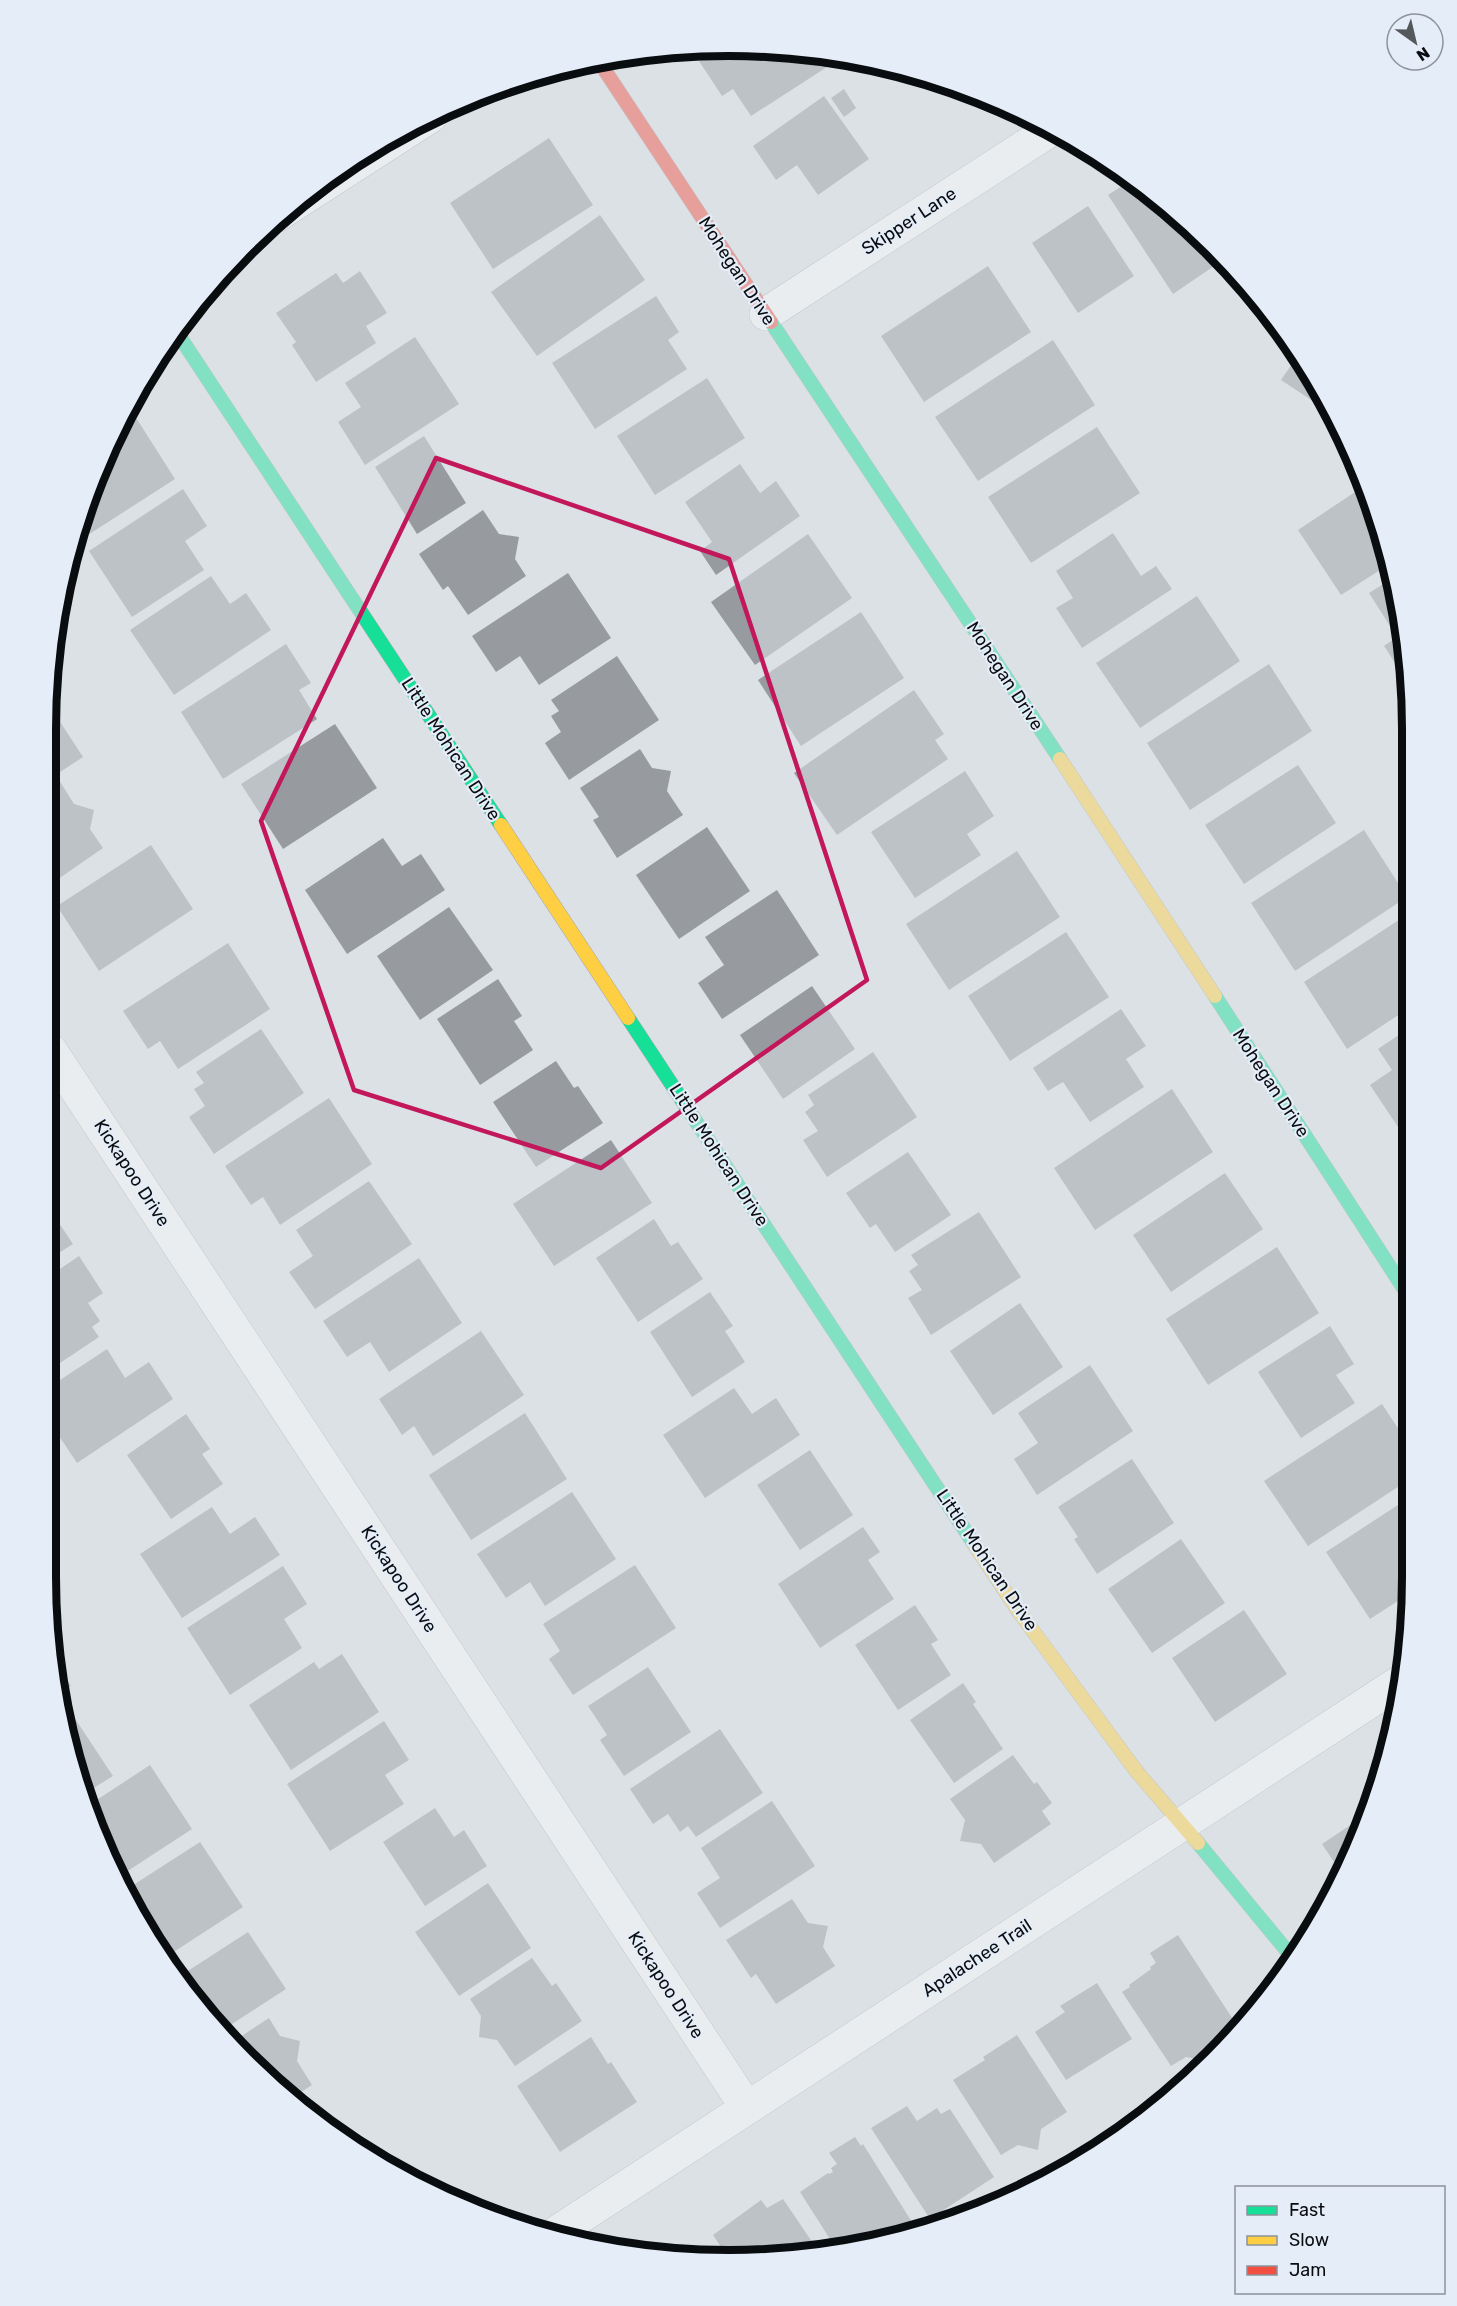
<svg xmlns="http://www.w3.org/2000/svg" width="1457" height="2306" font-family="Rubik,sans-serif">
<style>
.building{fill:#979b9f}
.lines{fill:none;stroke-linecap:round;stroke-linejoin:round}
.street-casing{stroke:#a4a7ab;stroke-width:34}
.fast-casing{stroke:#a4a7ab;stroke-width:15}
.slow-casing{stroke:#a4a7ab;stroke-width:15}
.jam-casing{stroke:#a4a7ab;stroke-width:15}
.street{stroke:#fafafb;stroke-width:33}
.fast{stroke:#16e098;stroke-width:14}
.slow{stroke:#ffcf43;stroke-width:14}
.jam{stroke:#f24e42;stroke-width:14}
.marked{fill:none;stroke:#c2185b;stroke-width:4.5;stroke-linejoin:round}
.labels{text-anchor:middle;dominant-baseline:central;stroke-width:4.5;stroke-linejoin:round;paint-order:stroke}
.street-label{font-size:18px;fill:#0a0d10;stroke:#e4edf8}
.rim{fill:none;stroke:#0a0d10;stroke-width:8}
</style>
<rect width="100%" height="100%" fill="#dce1e6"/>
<path class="building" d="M774 46 841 58 751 116 733 89 722 96 697 58 711 48Z
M844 89 856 108 844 117 831 98Z
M824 96 869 159 818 195 797 165 776 180 753 146Z
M549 138 593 205 493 269 450 203Z
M1133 179 1145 186 1223 260 1173 294 1108 195Z
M1088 206 1134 276 1078 313 1032 243Z
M600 215 645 280 537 356 491 292Z
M988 266 1031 332 924 402 881 336Z
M360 271 387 313 366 326 376 343 316 382 292 345 296 342 276 313 336 273 343 283Z
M656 296 679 332 668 340 687 369 595 429 552 363Z
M415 337 459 404 365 465 338 422 361 407 345 383Z
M1053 340 1095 405 978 481 935 417Z
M1296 358 1334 415 1281 380Z
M707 378 745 438 655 495 617 436Z
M133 413 175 479 77 542 97 467 125 418Z
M1097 427 1140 493 1031 563 988 497Z
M424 436 466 503 417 534 375 467Z
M740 464 760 493 776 481 800 516 716 575 700 551 712 542 685 502Z
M1364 486 1389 551 1391 563 1341 595 1298 530Z
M183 489 207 526 185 541 204 570 132 617 89 551Z
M483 510 499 534 519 537 515 559 526 576 468 615 448 586 443 590 419 554Z
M1113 533 1141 576 1156 566 1172 589 1082 648 1056 608 1073 598 1056 571Z
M808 534 852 598 755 665 711 602Z
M568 573 611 638 539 685 520 656 496 672 472 636Z
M211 576 230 604 246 593 271 630 174 695 130 630Z
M1393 578 1407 663 1399 669 1384 646 1397 637 1369 593Z
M1197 596 1240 661 1140 728 1096 663Z
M861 612 904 678 801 746 758 680Z
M286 644 311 683 299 690 317 719 223 779 181 712Z
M617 656 659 720 569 780 545 743 561 732 551 716 559 711 551 700Z
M1269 664 1312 731 1190 810 1147 743Z
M914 690 944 734 935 740 948 759 837 835 794 773Z
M51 708 83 757 51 778Z
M335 724 377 788 283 849 241 784Z
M640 749 652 768 671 771 667 791 683 815 617 858 593 820 599 817 580 788Z
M1298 765 1336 823 1244 884 1205 825Z
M965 771 994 816 967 834 981 855 915 898 871 832Z
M59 780 74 804 94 810 90 829 103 848 51 884V785Z
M707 827 750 891 679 939 636 875Z
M1364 830 1407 897 1295 971 1251 903Z
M383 838 402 866 421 854 445 890 347 954 305 890Z
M151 845 193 909 99 971 57 906Z
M1017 851 1060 917 949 990 906 924Z
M777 890 819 955 722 1019 698 983 724 965 705 937Z
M449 907 493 970 420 1020 377 956Z
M1405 916 1409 922V1008L1347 1049 1304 982Z
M1066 932 1109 997 1010 1061 968 996Z
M228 943 270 1009 178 1069 160 1041 148 1049 123 1011Z
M498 979 522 1016 514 1021 533 1050 480 1085 437 1019Z
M812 986 855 1049 783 1099 740 1035Z
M1121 1009 1146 1046 1126 1059 1144 1087 1090 1122 1063 1082 1048 1091 1033 1068Z
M1409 1028V1124L1400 1130 1370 1085 1392 1070 1378 1049Z
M261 1029 304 1093 214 1154 189 1117 205 1106 194 1089 204 1083 196 1072Z
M873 1052 917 1117 827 1177 803 1140 818 1131 805 1112 814 1105 808 1095Z
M556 1061 574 1088 578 1086 603 1123 536 1167 493 1102Z
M1172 1089 1213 1152 1095 1230 1054 1168Z
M329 1098 372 1164 280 1225 263 1197 251 1205 225 1166Z
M611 1140 652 1203 554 1266 513 1204Z
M908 1152 951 1215 895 1252 876 1224 870 1228 846 1193Z
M1225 1173 1263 1229 1171 1292 1133 1235Z
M369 1181 412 1244 315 1309 289 1272 313 1256 296 1230Z
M51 1211 73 1244 51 1258Z
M979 1212 1021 1277 931 1335 908 1298 922 1290 909 1271 918 1265 911 1255Z
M654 1219 671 1246 678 1242 703 1279 638 1322 596 1258Z
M1277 1247 1319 1313 1208 1385 1166 1319Z
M79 1256 103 1293 88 1303 100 1321 92 1327 99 1337 51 1369V1275Z
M419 1258 462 1323 389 1372 370 1342 347 1357 323 1321Z
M710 1292 733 1326 725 1331 745 1362 692 1397 650 1332Z
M1020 1303 1063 1367 993 1415 950 1351Z
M1330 1326 1354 1364 1336 1375 1355 1403 1301 1438 1258 1372Z
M481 1331 524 1395 433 1456 414 1426 402 1435 379 1399Z
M107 1349 125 1378 149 1362 173 1399 77 1463 51 1424V1386Z
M1090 1365 1133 1431 1037 1495 1014 1459 1038 1443 1018 1413Z
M734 1388 752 1414 776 1398 800 1435 705 1498 663 1435Z
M1382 1404 1407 1442V1481L1308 1546 1264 1481Z
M525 1413 567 1479 471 1540 429 1475Z
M186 1414 210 1449 202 1454 223 1484 171 1519 127 1455Z
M810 1450 853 1515 800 1550 757 1485Z
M1132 1459 1174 1523 1097 1574 1074 1539 1078 1537 1058 1507Z
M572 1492 616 1559 545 1606 530 1582 506 1598 477 1554Z
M1407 1499V1595L1370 1619 1326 1552Z
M212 1507 230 1534 255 1517 280 1555 182 1618 140 1554Z
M863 1527 880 1552 868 1560 894 1599 820 1648 778 1584Z
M1181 1539 1225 1603 1152 1653 1108 1589Z
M635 1565 676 1628 573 1695 549 1659 560 1651 543 1624Z
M283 1566 307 1604 284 1619 302 1648 230 1695 187 1628Z
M915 1605 938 1640 931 1644 951 1675 898 1710 855 1645Z
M1244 1610 1287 1674 1215 1722 1172 1658Z
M342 1654 379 1712 291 1770 249 1705 314 1662 319 1669Z
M51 1655 71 1686 57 1695 51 1667Z
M648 1667 691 1732 624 1776 600 1740 607 1735 588 1706Z
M963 1683 976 1702 973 1704 1003 1749 954 1783 910 1720Z
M70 1711 113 1776 81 1796 62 1716Z
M384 1721 409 1760 385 1775 404 1804 330 1851 287 1784Z
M720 1729 763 1793 696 1837 688 1826 680 1832 668 1814 653 1824 630 1789Z
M1013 1755 1034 1784 1037 1782 1052 1803 1042 1811 1051 1824 994 1863 981 1844 960 1841 965 1820 950 1799Z
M150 1765 192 1829 120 1876 86 1807Z
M772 1801 815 1866 720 1928 697 1893 720 1878 701 1848Z
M435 1808 454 1837 464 1830 487 1866 425 1906 383 1842Z
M1367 1814 1360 1839 1337 1878 1335 1874 1340 1871 1322 1844Z
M200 1842 243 1907 169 1955 151 1926 146 1929 127 1889Z
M488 1883 531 1948 459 1996 415 1932Z
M792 1899 808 1923 828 1926 823 1947 835 1966 776 2004 756 1974 751 1978 726 1940Z
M248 1932 286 1989 221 2031 177 1978Z
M1178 1935 1236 2024 1212 2039 1208 2061 1186 2057 1171 2066 1122 1992 1130 1987 1129 1985 1151 1969 1150 1967 1156 1963 1150 1953Z
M532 1958 552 1986 556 1983 582 2021 515 2066 497 2040 479 2037 481 2016 470 1999Z
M1097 1983 1132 2039 1066 2080 1035 2032 1065 2012 1060 2006Z
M269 2018 280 2036 300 2041 297 2061 312 2085 289 2100 245 2061 231 2043Z
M1017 2035 1067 2112 1041 2129 1038 2150 1018 2145 1001 2155 953 2080 985 2060 983 2057Z
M591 2037 608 2064 611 2062 637 2102 560 2152 517 2086Z
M312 2102 332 2133 301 2110Z
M907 2106 917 2121 937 2108 941 2114 950 2109 994 2177 930 2219 871 2128Z
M855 2137 861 2146 863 2144 915 2227 894 2239 835 2247 800 2192 828 2173 829 2174 833 2172 831 2168 837 2164 829 2153Z
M393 2160 403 2175 423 2180 422 2185 383 2167Z
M783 2199 817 2249 730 2261 713 2235 761 2200 767 2208Z
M704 2249 710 2259 690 2257Z"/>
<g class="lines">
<g class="street-casing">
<path id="street" d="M276 216 431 116
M766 314 1052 129
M51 1051 747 2108
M551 2236 1403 1680"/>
</g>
<g class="fast-casing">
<path id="fast" d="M771 322 1060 759
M176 331 501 825
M1215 996 1408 1295
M628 1018 974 1544
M1198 1843 1292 1957"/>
</g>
<g class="slow-casing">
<path id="slow" d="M1060 759 1215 996
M501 825 628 1018
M974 1544 1019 1612 1137 1772 1198 1843"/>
</g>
<g class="jam-casing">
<path id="jam" d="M598 60 771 322"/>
</g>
<use href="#street" class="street"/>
<use href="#fast" class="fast"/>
<use href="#slow" class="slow"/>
<use href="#jam" class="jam"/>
</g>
<path d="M0 0H1457V2306H0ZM436 458 729 559 867 980 601 1168 354 1090 261 821Z" fill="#dce1e6" fill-opacity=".55" fill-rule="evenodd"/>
<path class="marked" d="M436 458 729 559 867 980 601 1168 354 1090 261 821Z"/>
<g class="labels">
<g class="street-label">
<text transform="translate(909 221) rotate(-33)">Skipper Lane</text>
<text transform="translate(737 271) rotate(57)">Mohegan Drive</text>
<text transform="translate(1005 676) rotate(57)">Mohegan Drive</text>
<text transform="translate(451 749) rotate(57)">Little Mohican Drive</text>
<text transform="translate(1271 1083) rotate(57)">Mohegan Drive</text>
<text transform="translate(719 1155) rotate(57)">Little Mohican Drive</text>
<text transform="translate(132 1173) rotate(57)">Kickapoo Drive</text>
<text transform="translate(987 1560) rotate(56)">Little Mohican Drive</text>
<text transform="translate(399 1579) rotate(57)">Kickapoo Drive</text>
<text transform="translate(977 1958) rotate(-33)">Apalachee Trail</text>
<text transform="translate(666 1985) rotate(57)">Kickapoo Drive</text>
</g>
</g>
<path d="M0 0H1457V2306H0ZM729 56H729A673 673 0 0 1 1402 729V1577A673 673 0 0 1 729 2250H729A673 673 0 0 1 56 1577V729A673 673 0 0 1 729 56Z" fill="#e4edf8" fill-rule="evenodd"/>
<path class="rim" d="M729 56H729A673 673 0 0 1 1402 729V1577A673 673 0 0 1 729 2250H729A673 673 0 0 1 56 1577V729A673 673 0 0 1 729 56Z"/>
<rect x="1235" y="2186" width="210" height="108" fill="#e4edf8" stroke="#8d939b" stroke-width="1.5"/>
<rect x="1247" y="2206" width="30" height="9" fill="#16e098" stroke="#8d939b" stroke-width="1.5"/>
<text x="1289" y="2216" font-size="18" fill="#0a0d10">Fast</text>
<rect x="1247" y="2236" width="30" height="9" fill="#ffcf43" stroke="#8d939b" stroke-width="1.5"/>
<text x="1289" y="2246" font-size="18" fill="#0a0d10">Slow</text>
<rect x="1247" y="2266" width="30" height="9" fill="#f24e42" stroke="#8d939b" stroke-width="1.5"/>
<text x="1289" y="2276" font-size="18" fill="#0a0d10">Jam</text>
<g transform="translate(1415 42) rotate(146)"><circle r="28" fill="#e4edf8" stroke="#8d939b" stroke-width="1.5"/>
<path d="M0-4.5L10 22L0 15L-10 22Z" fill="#54575b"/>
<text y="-9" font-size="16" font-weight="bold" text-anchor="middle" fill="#0a0d10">N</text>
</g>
</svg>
